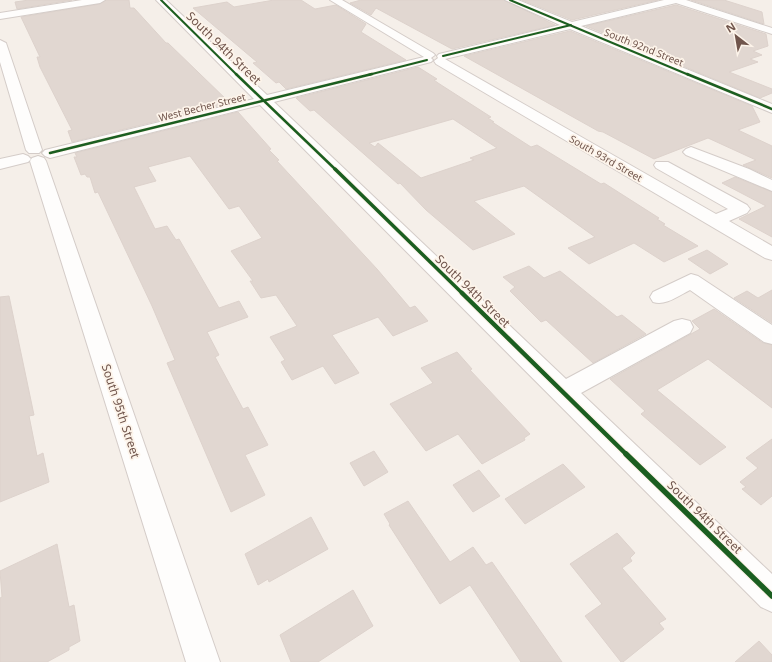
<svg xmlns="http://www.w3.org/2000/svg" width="772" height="662" font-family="'Noto Sans',sans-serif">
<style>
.building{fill:#e1d7d1;stroke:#ddd2cc;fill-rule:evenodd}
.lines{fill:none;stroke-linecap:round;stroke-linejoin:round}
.minor-casing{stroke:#d4ccc8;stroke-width:2}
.minor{fill:#fefdfc;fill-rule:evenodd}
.cycleway-far4-casing{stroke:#fdf4ea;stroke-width:3}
.cycleway-far3-casing{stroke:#fdf4ea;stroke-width:4}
.cycleway-far2-casing{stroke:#fdf4ea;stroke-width:5.5}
.cycleway-far1-casing{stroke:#fdf4ea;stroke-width:7}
.cycleway-casing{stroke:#fdf4ea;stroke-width:8}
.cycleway-far4{stroke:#1b5e20;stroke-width:2}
.cycleway-far3{stroke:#1b5e20;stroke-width:2.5}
.cycleway-far2{stroke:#1b5e20;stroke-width:3.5}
.cycleway-far1{stroke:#1b5e20;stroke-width:4.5}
.cycleway{stroke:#1b5e20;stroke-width:5.5}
.labels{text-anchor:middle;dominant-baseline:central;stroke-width:3.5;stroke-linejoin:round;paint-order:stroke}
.far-street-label{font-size:10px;fill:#70554c;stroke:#fdf4ea}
.street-label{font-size:12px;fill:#70554c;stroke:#fdf4ea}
</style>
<rect width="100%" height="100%" fill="#f5efe9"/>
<path class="building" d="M29 0H72L17 9 15 2Z
M106 0H129L130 8H134L166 43H168L230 103 72 142 68 131 72 130 40 67 37 57H40L21 17 100 4Z
M274 0H301L315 9 336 5 366 24 361 32 406 60 286 89 279 82 276 83 253 63 257 62 193 8 227 2 234 7Z
M361 0H504L555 25 452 49 376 8 371 15 350 3Z
M522 0H658L572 20Z
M691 0H724L762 12 764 24Z
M676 5 766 34 768 46 753 51 762 55 750 59 758 62 729 72 772 89V93L760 98 586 26Z
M570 31 752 106 760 122 738 130 772 146V178L743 165 756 160 708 138 654 159 603 132 598 131 464 56Z
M418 67 437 79 434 80 438 83 491 117 488 118 494 122H492L531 147 537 145 601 184 604 183 659 218 657 219 665 224 663 225 698 246 664 262 634 243 589 264 568 248 595 237 524 186 474 201 515 234 473 250 426 210 400 183 398 184 314 110 310 111 296 98ZM453 119 497 148 470 158 474 160 421 178 378 143 375 147 369 143Z
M238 112 271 149 269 150 279 160 277 161 377 269 410 308 415 306 428 321 393 336 378 317 332 335 359 373 335 384 323 366 292 380 281 362 285 360 270 337 297 326 276 295 261 298 250 281H253L231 251 262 238 239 206 229 209 190 156 148 167 156 181 134 187 155 229 167 226 176 240 179 239 219 308 239 301 248 317 207 332 219 355 215 357 243 409 248 407 268 445 245 455 265 495 231 512 167 363 175 360 152 306 98 192 95 193 90 177H87L85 174 81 175 74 157H77L75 153Z
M735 177 772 192V237L739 219 766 206 722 183Z
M707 250 728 264 710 274 688 259Z
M529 266 544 278 560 271 617 317 622 315 646 334 593 363 546 320 541 322 510 291 515 287 503 277Z
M772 290V323L734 298 747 291 758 298Z
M9 296 34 415 29 416 37 456 43 453 49 482 0 502V297Z
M714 309 763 343 772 345V408L708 359 657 390 726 447 700 465 641 414 645 411 610 379 700 329 692 321Z
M457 352 472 369 470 370 530 434 524 438 525 440 482 464 458 434 426 451 390 404 433 383 421 368Z
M772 439V496L761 505 742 489 746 487 740 482 758 468 746 458Z
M374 451 388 472 364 486 350 463Z
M563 464 585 487 525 524 505 499Z
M479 470 500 496 473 512 453 485Z
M408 501 450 562 473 547 486 565 492 562 562 662H521L470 585 440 604 389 525 390 524 384 514Z
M311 517 328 549 269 582 268 579 258 585 245 554Z
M617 533 635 553 630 558 632 561 622 568 666 619 659 623 664 629 623 662H621L585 616 602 604 570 564Z
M57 544 69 607 74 605 80 641 69 647V650L47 662H0V598L2 597 0 571Z
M353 590 373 626 318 662H291L280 635Z
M759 641 772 655V662H735Z"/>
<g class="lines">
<g class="minor-casing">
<path id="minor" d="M82 0H105L100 3 0 19V13Z
M156 0H166L267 95 424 57 330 0H342L433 53 435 55 431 58 433 60 431 62 274 102 566 379 674 321 682 319 690 321 693 327 690 333 581 393 772 574V612L761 607 260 105 50 158 45 156 42 153 45 150 254 99Z
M505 0H518L572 22 664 0H686L772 28V34L676 3 581 26 772 104V113L570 29 445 59 716 214 728 209 656 168 654 165 656 162H668L747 205 750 209 747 213 729 221 772 246V260L765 258 436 64 434 61 438 58 437 56 439 54 560 25Z
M0 40 6 43 42 150 39 153H29L26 150 0 62Z
M691 147 749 169 772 180V191L686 155 683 152 686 149Z
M23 154 28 156 31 159 28 162 0 169V159Z
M38 156 44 158 46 161 220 662H186L30 161 32 158Z
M691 274 698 276 772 325V344L764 342 690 290C678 296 666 306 653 302L650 297 653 292Z"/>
</g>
<use href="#minor" class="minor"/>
<g class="cycleway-far4-casing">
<path id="cycleway-far4" d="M161 0 237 75
M510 0 689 75
M443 56 571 25
M368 75 427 60"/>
</g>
<g class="cycleway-far3-casing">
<path id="cycleway-far3" d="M236 74 336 170
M687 74 772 109
M50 153 372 74"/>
</g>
<g class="cycleway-far2-casing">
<path id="cycleway-far2" d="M335 169 463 294"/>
</g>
<g class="cycleway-far1-casing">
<path id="cycleway-far1" d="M462 293 627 455"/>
</g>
<g class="cycleway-casing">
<path id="cycleway" d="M626 454 772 596"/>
</g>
<use href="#cycleway-far4" class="cycleway-far4"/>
<use href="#cycleway-far3" class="cycleway-far3"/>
<use href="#cycleway-far2" class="cycleway-far2"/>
<use href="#cycleway-far1" class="cycleway-far1"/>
<use href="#cycleway" class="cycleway"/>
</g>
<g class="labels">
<g class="far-street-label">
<text transform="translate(644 47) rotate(22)">South 92nd Street</text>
<text transform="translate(202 107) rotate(-14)">West Becher Street</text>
<text transform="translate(606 158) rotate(30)">South 93rd Street</text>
</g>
<g class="street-label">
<text transform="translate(224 48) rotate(44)">South 94th Street</text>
<text transform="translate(473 291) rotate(44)">South 94th Street</text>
<text transform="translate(121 411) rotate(72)">South 95th Street</text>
<text transform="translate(705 517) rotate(44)">South 94th Street</text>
</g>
</g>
<g transform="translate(736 36) rotate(329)" stroke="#fdf4ea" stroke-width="3" paint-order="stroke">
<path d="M0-3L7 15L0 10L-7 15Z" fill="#70554c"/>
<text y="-6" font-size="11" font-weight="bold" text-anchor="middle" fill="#70554c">N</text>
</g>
</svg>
